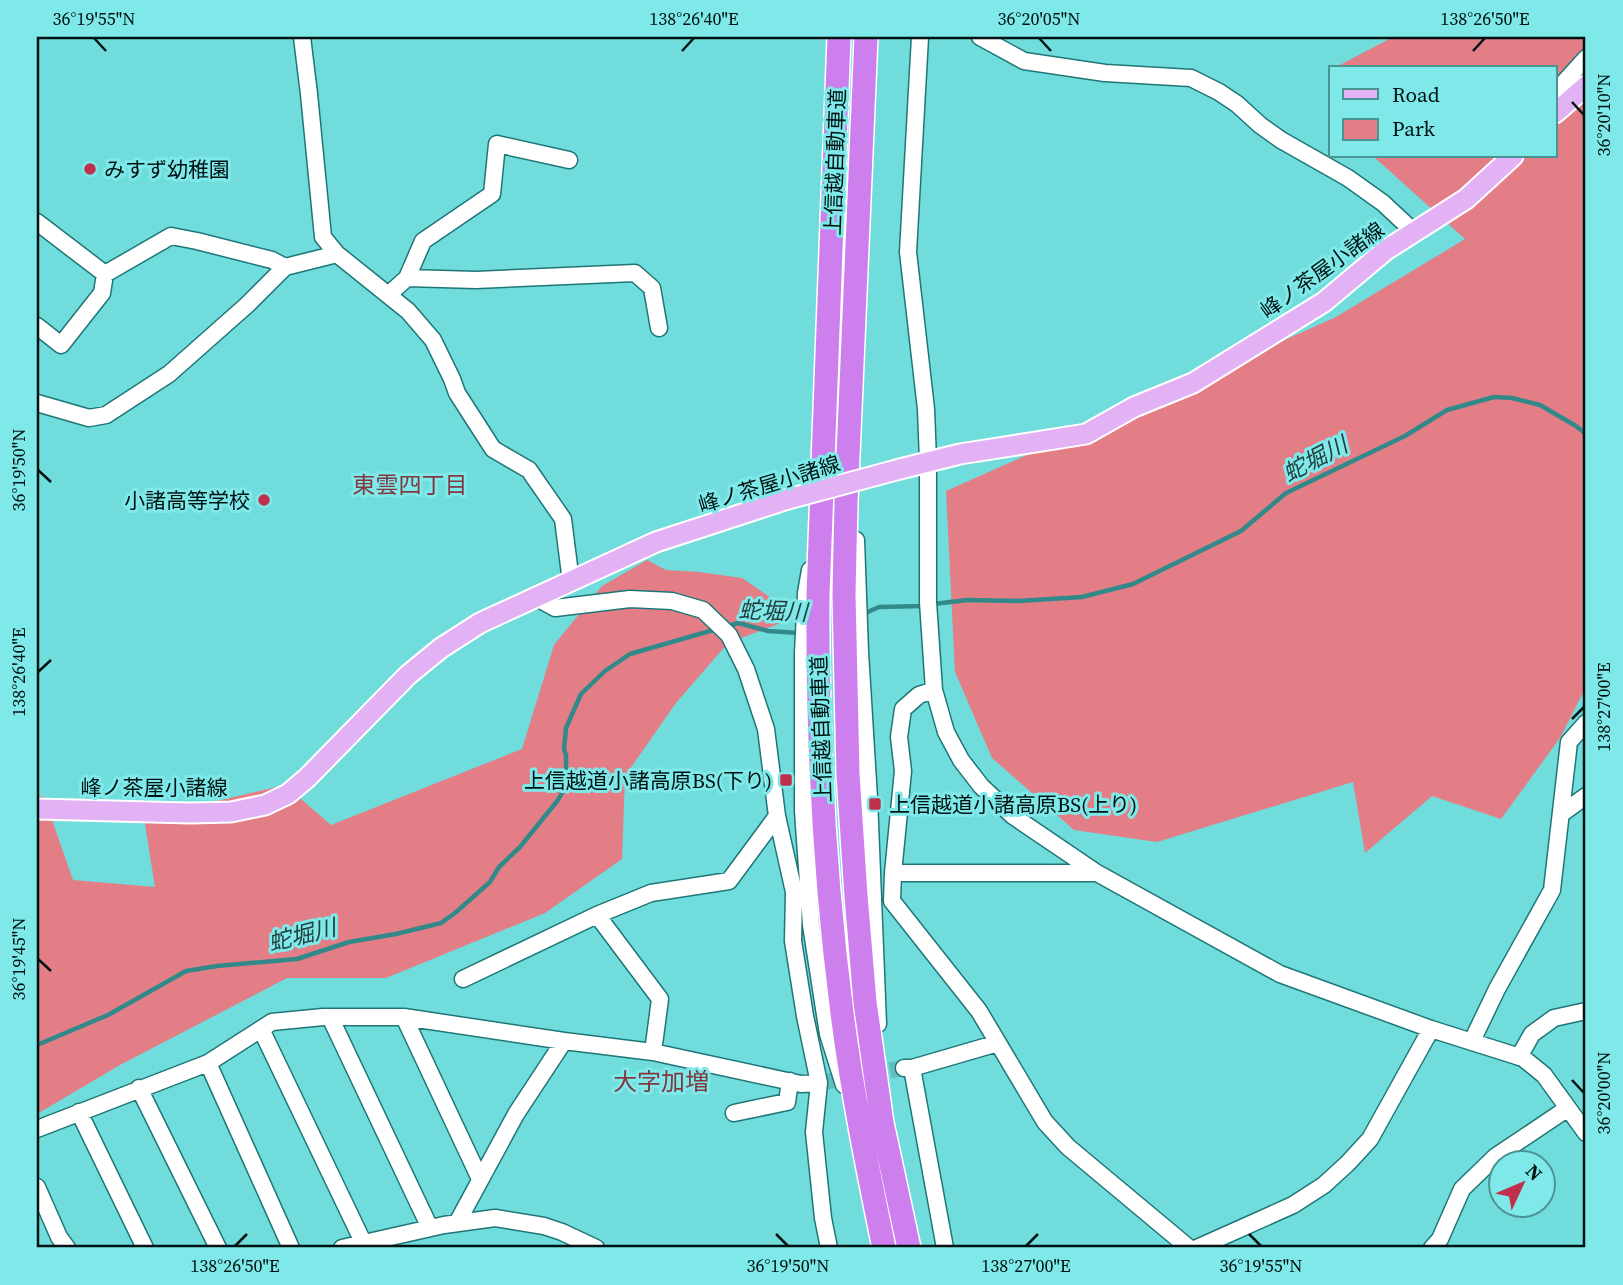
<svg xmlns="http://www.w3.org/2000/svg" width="1623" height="1285" font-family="'Source Serif 4','Noto Sans JP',serif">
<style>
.green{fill:#e37e87}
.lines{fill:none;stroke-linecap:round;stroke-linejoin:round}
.stream{stroke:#328989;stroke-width:4.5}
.minor-tunnel{stroke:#60bebe;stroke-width:16;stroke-dasharray:16 8;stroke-linecap:butt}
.minor-casing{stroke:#1f7677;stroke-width:19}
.major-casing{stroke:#fff;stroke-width:23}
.highway-casing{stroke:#fff;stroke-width:26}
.minor{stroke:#fff;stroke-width:16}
.major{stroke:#e2b2f5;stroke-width:19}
.highway{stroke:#ce7fee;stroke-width:23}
.major-bridge-casing{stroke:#fff;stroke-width:23;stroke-linecap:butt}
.major-bridge{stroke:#e2b2f5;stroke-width:19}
.ticks{fill:none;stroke:#001212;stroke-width:2.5}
.poi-dot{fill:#c02f4b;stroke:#7fe9e9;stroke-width:2.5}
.labels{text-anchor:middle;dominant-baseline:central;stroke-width:6;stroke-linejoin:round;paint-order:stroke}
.street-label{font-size:21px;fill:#001212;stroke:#7fe9e9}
.poi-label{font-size:21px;fill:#001212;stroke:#7fe9e9;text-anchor:start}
.water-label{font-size:23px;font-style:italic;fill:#243f3f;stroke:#7fe9e9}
.neighbourhood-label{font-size:23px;fill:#813840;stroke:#7fe9e9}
.quarter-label{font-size:24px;fill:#813840;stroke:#7fe9e9}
.neatline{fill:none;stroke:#001212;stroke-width:2.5}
.ticks-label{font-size:18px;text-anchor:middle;fill:#001212}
</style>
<rect width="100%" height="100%" fill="#71dcdc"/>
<path class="green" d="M1393 37H1586V687L1560 738 1501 819 1432 796 1365 853 1353 782 1157 842 1074 830 992 758 955 672 946 491 1336 317 1465 239 1373 156H1555V68H1338V66Z
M647 560 666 570 699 572 742 578 777 602 781 623 728 643 676 703 625 776 622 859 545 913 386 978H287L120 1065 37 1114V796L44 797 73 880 155 887 144 818 285 785 331 825 522 749 554 645 602 586Z"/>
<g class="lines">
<path class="stream" d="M933 604 968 600 1019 601 1082 597 1133 584 1241 531 1286 493 1405 436 1447 410 1494 397 1512 398 1540 405 1576 426 1586 434
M861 615 879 607 924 606
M726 627 738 623 768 631 799 633
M37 1045 108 1015 186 971 217 966 297 959 349 942 396 934 441 923 455 913 490 882 499 867 520 847 558 800 566 786V755L564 749 566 728 581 694 605 671 630 654 717 629"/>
<path class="minor-tunnel" d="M819 1083 904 1068"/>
<g class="minor-casing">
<path id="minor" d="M302 37 309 94 323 237 337 254 408 311 433 340 452 379 457 393 493 449 529 470 563 519 571 582
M920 37 908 252 926 409 928 461V602L934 690 946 732 961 760 981 786 1013 816 1097 873 1280 974 1431 1029 1523 1058 1544 1075 1586 1133
M980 37 1024 61 1105 73 1191 78 1219 92 1237 104 1260 125 1281 140 1348 178 1383 203 1414 232
M1563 105 1558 89 1586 58
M37 222 105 274
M105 274 171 236 197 241 272 260 285 267
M407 278 423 241 492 194 497 144 569 160
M388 295 407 278 476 280 635 273 652 288 659 328
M37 326 61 345 102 293 105 274
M37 403 89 418 106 415 169 374 247 305 285 267 337 254
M856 540 860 652 869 798 878 1024
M810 570 806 593 803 653V811L811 925 828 1034 844 1085
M535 597 555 608 630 599 672 601 703 610 729 635 746 669 766 729 777 816 794 892 793 941 805 1016 819 1083 814 1132 823 1218 829 1248
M934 690 919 695 903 709 899 737 903 771 893 873 892 901 979 1011 1045 1122 1068 1147 1189 1248
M1561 814 1586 796
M893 873H1097
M463 979 597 915
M330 1017 430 1228
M404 1017 480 1179
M261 1029 364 1244 362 1248
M1472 1041 1497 989 1552 890 1569 742 1586 723
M653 1052 660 999 597 915 651 893 729 881 777 816
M1519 1057 1532 1034 1554 1018 1586 1011
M208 1063 291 1248
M904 1068H912L998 1043
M912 1068 945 1248
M139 1088 218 1248
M79 1112 145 1248
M734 1113 787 1102 790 1081
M37 1129 208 1063 272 1022 323 1017H404L564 1041 653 1052 801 1084 819 1083
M37 1187 59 1237 67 1248
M457 1223 516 1114 564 1041
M342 1248 444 1225 495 1218 544 1226 562 1232 596 1248
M1197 1248 1293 1205 1324 1185 1348 1163 1370 1139 1431 1029
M1432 1248 1440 1239 1462 1189 1495 1157 1568 1108"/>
</g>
<g class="major-casing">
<path id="major" d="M1555 113 1586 86
M900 469 960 454 1086 434 1134 407 1193 383 1324 302 1386 250 1466 199 1513 156
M37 809 190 813 231 812 265 805 288 794 307 778 408 675 441 648 480 623 656 542 788 499"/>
</g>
<g class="highway-casing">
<path id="highway" d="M839 37 818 595C817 735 824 874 842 1013 852 1092 868 1170 884 1248
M866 37 846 502 844 594 848 774 856 896 865 1002 882 1123 909 1248"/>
</g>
<use href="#minor" class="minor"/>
<use href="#major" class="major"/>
<use href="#highway" class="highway"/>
<g class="major-bridge-casing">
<path id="major-bridge" d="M788 499 900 469"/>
</g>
<use href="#major-bridge" class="major-bridge"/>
</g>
<path class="ticks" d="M94 38 106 51M1039 38 1051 51M682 51 694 38M1473 51 1485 38M1572 102 1584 115M38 470 51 482M38 672 51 660M1572 719 1584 707M38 959 51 971M1572 1080 1584 1093M776 1234 788 1246M1249 1234 1261 1246M235 1246 247 1234M1026 1246 1038 1234"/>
<g class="poi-dot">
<circle cx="90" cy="169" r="7"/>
<circle cx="264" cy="500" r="7"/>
<rect x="779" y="773" width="14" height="14" rx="3.5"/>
<rect x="868" y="797" width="14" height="14" rx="3.5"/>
</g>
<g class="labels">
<g class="street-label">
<text transform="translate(835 162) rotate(-88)">上信越自動車道</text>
<text transform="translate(1322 270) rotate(-36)">峰ノ茶屋小諸線</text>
<text transform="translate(769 484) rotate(-17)">峰ノ茶屋小諸線</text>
<text transform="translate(821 729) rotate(-92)">上信越自動車道</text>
<text x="154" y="787">峰ノ茶屋小諸線</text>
</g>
<g class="poi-label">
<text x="104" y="169">みすず幼稚園</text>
<text x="250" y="500" text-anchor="end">小諸高等学校</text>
<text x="772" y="780" text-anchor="end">上信越道小諸高原BS(下り)</text>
<text x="889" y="804">上信越道小諸高原BS(上り)</text>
</g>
<g class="water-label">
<text transform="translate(1315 459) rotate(-28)">蛇堀川</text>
<text transform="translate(773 611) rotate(2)">蛇堀川</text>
<text transform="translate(302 935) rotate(-14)">蛇堀川</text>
</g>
<g class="neighbourhood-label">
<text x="410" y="485">東雲四丁目</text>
</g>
<g class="quarter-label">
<text x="661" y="1081">大字加増</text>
</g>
</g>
<rect width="1623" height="1285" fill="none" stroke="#7fe9e9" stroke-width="77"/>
<rect x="1329" y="66" width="228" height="91" fill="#7fe9e9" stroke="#4c9393" stroke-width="2"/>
<rect x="1343" y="89" width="35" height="10" fill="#e2b2f5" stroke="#4c9393" stroke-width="2"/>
<text x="1392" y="102" font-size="21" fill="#001212">Road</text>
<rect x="1343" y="119" width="35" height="21" fill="#e37e87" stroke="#4c9393" stroke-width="2"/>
<text x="1392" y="136" font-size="21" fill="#001212">Park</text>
<g transform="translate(1522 1184) rotate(46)"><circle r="33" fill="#7fe9e9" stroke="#4c9393" stroke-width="2"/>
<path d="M0-5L12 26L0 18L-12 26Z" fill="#c02f4b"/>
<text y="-10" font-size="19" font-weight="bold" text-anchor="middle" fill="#001212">N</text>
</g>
<rect x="38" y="38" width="1546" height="1208" class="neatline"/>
<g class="ticks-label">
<text x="94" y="25">36°19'55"N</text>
<text x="694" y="25">138°26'40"E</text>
<text x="1039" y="25">36°20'05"N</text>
<text x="1485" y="25">138°26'50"E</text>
<text transform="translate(1604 115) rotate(-90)" y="6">36°20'10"N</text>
<text transform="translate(19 470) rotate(-90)" y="6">36°19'50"N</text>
<text transform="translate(19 672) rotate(-90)" y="6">138°26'40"E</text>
<text transform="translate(1604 707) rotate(-90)" y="6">138°27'00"E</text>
<text transform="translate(19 959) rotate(-90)" y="6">36°19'45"N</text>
<text transform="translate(1604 1093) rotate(-90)" y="6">36°20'00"N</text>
<text x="235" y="1272">138°26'50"E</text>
<text x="788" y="1272">36°19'50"N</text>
<text x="1026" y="1272">138°27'00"E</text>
<text x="1261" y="1272">36°19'55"N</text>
</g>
</svg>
